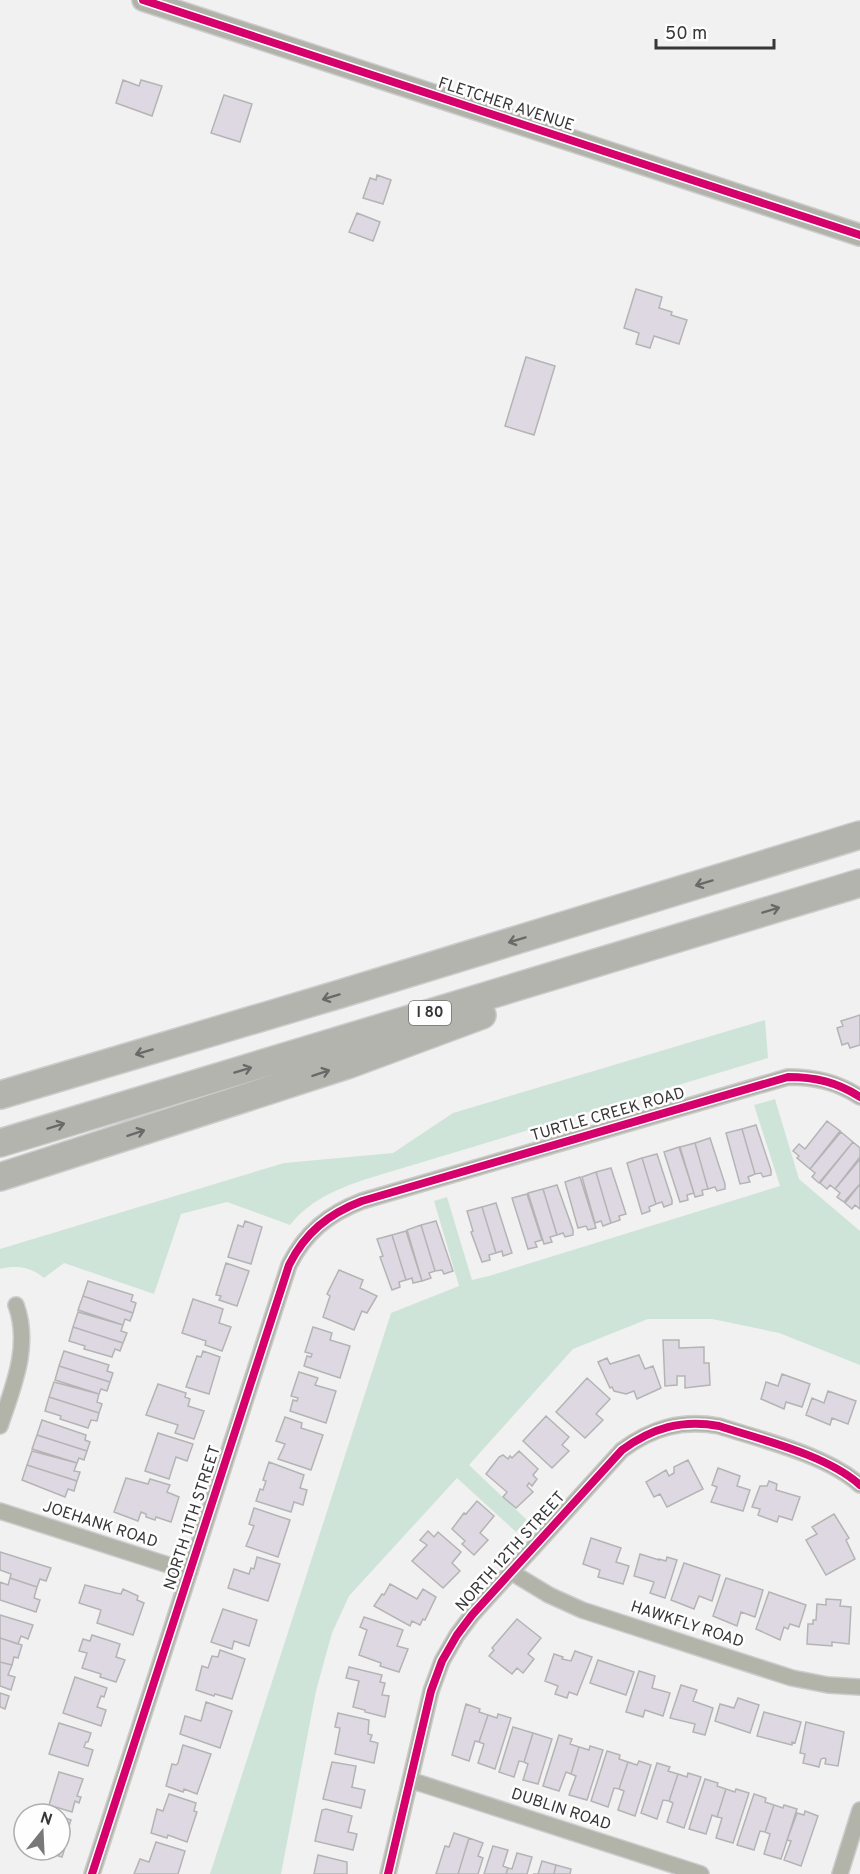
<svg xmlns="http://www.w3.org/2000/svg" width="860" height="1874" font-family="Overpass,sans-serif">
<style>
.green{fill:#cfe4d9}
.building{fill:#ddd8e1;stroke:#b4b4b5;stroke-width:1.5}
.lines{fill:none;stroke-linecap:round;stroke-linejoin:round}
.street-casing{stroke:#ccc;stroke-width:18}
.secondary-casing{stroke:#ccc;stroke-width:24}
.highway-casing{stroke:#ccc;stroke-width:30}
.street{stroke:#b2b4aa;stroke-width:15}
.secondary{stroke:#b1b2a9;stroke-width:21}
.highway{stroke:#b3b4ae;stroke-width:27}
.cycleway-casing{stroke:#fefeff;stroke-width:11}
.cycleway{stroke:#d6006c;stroke-width:8}
.oneway{stroke:#696967}
.labels{text-anchor:middle;dominant-baseline:central;stroke-width:5;stroke-linejoin:round;paint-order:stroke}
.shield{fill:#fefeff;stroke:#737374;stroke-width:1.5}
.shield-label{font-size:15px;font-weight:bold;fill:#373738}
.street-label{font-size:16px;fill:#373738;stroke:#fefeff}
</style>
<rect width="100%" height="100%" fill="#f1f1f1"/>
<path class="green" d="M765 1020 768 1058 363 1180C335 1190 309 1201 290 1225L227 1202 181 1214 154 1294 64 1263 44 1278C31 1267 17 1265 0 1269V1249L284 1163 393 1153 453 1113Z
M775 1099 799 1179 860 1231V1365L779 1333 712 1319H648L573 1349 469 1465 527 1520 516 1532 457 1478 349 1596 332 1633 316 1691 281 1874H210L391 1313 459 1286 434 1201 447 1197 472 1280 489 1276 780 1186 754 1105Z"/>
<path class="building" d="M123 80 139 86 141 80 162 86 152 116 116 103Z
M224 95 252 104 240 142 211 133Z
M377 175 391 180 383 204 363 198 370 178 376 180Z
M357 213 380 222 373 241 349 232Z
M636 289 662 297 659 308 672 312 671 315 687 320 679 344 654 336 650 348 636 344 639 333 624 328Z
M526 357 555 366 534 435 505 426Z
M860 1015V1045L850 1048 848 1043 842 1045 837 1028 843 1026 841 1021Z
M827 1121 840 1131 810 1169 797 1158 799 1156 793 1151 799 1144 805 1149Z
M756 1125 771 1170V1175L763 1177 761 1173 755 1174 742 1129Z
M742 1129 755 1174 748 1177 750 1182 740 1184 726 1133Z
M841 1132 853 1142 819 1183 812 1177 815 1173 810 1169Z
M710 1138 725 1184V1189L717 1191 715 1187 708 1189 695 1143Z
M853 1142 860 1148V1157L835 1189 830 1185 827 1189 820 1183Z
M695 1143 708 1189 702 1190 703 1195 695 1197 680 1147Z
M679 1147 694 1193 687 1195 688 1200 680 1202 664 1152Z
M657 1154 672 1200V1204L664 1207 662 1202 656 1204 642 1158Z
M642 1158 656 1204 649 1207 650 1211 642 1214 627 1163Z
M860 1159V1184L844 1202 837 1197 840 1193 835 1189Z
M611 1168 626 1214 619 1216 620 1220 611 1223 596 1172Z
M596 1172 611 1223 603 1226 601 1221 595 1223 582 1177Z
M580 1177 596 1228 588 1230 586 1226 578 1228 565 1182Z
M860 1184V1209L855 1205 852 1209 845 1203Z
M557 1185 573 1230V1235L565 1237 563 1233 557 1235 543 1189Z
M543 1189 557 1235 550 1237 552 1242 544 1244 528 1193Z
M527 1194 542 1240 535 1242 537 1247 528 1249 512 1198Z
M496 1203 512 1253 503 1256 502 1251 496 1253 482 1207Z
M482 1207 496 1253 489 1255 490 1260 482 1262 471 1232 473 1231 467 1211Z
M245 1221 262 1227 251 1264 228 1257 238 1225 243 1227Z
M436 1221 453 1271 444 1274 442 1270 435 1271 421 1225Z
M421 1225 435 1271 429 1273 431 1278 422 1281 407 1230Z
M406 1231 422 1281 413 1283 412 1278 406 1280 392 1235Z
M392 1235 406 1280 399 1282 400 1287 392 1290 380 1257 383 1256 377 1239Z
M226 1263 249 1271 237 1306 219 1300 221 1296 216 1295Z
M339 1270 363 1280 360 1288 377 1296 367 1313 362 1311 354 1330 323 1317 330 1296 327 1294Z
M88 1281 133 1295 131 1301 136 1303 133 1313 83 1296Z
M83 1296 133 1313 130 1321 125 1319 123 1325 78 1310Z
M193 1299 223 1309 219 1323 231 1327 222 1351 205 1345 206 1341 182 1333Z
M78 1312 123 1325 121 1331 127 1333 123 1343 73 1327Z
M73 1327 123 1343 120 1351 115 1349 112 1357 84 1349 85 1346 69 1341Z
M313 1327 332 1333 330 1340 350 1346 340 1378 304 1366 307 1356 311 1357 312 1354 305 1352Z
M663 1340H679V1348L704 1347V1363H709L710 1385 685 1388V1376H677V1385L665 1386Z
M64 1351 109 1365 107 1371 113 1373 110 1382 59 1366Z
M203 1351 220 1357 209 1394 186 1387 197 1356 201 1357Z
M639 1355 645 1369 653 1366 661 1388 637 1399 634 1391 626 1394 614 1391 612 1387 610 1388 598 1362 607 1358 610 1364Z
M59 1366 110 1382 107 1391 101 1389 99 1394 55 1380Z
M299 1372 318 1378 315 1385 336 1391 326 1423 290 1411 293 1400 297 1401 298 1398 291 1396Z
M782 1374 810 1384 802 1407 786 1402 784 1409 761 1399 766 1382 778 1386Z
M587 1378 610 1399 596 1414 603 1420 585 1438 556 1412Z
M54 1382 99 1394 97 1402 102 1404 99 1413 49 1397Z
M158 1384 186 1393 185 1397 190 1399 188 1406 204 1411 194 1439 175 1433 178 1425 146 1415Z
M828 1391 856 1401 848 1424 832 1418 830 1425 806 1415 812 1398 824 1403Z
M49 1397 99 1413 97 1421 91 1420 88 1428 60 1419 61 1416 45 1411Z
M546 1416 569 1437 562 1445 569 1451 552 1468 523 1441Z
M285 1417 302 1423 301 1428 323 1435 311 1470 278 1459 285 1444 276 1441Z
M42 1420 86 1435 85 1440 90 1442 87 1451 37 1435Z
M158 1433 193 1444 187 1461 176 1457 169 1479 145 1471Z
M37 1435 87 1451 84 1460 79 1458 77 1463 32 1449Z
M32 1451 77 1463 74 1471 80 1472 77 1481 27 1465Z
M519 1451 538 1469 533 1475 537 1479 532 1486 529 1483 527 1486 533 1492 516 1508 503 1497 507 1492 486 1474 499 1457 503 1455 508 1459 510 1456 512 1458Z
M688 1460 703 1489 667 1507 660 1494 654 1497 646 1482 666 1470 669 1476 674 1473V1467Z
M269 1462 304 1475 300 1488 307 1490 303 1505 294 1502 291 1512 256 1501 260 1489 263 1490 266 1481 263 1480Z
M27 1465 77 1481 74 1491 68 1489 65 1497 22 1480Z
M718 1468 740 1476 737 1486 750 1490 743 1511 711 1502 717 1487 712 1485Z
M126 1478 148 1484 150 1479 170 1485 167 1492 179 1497 171 1522 156 1517 155 1520 146 1517V1514L141 1512 138 1521 114 1512Z
M769 1481 777 1484 776 1490 800 1497 792 1520 779 1516 777 1522 758 1515 760 1509 752 1507 760 1486H767Z
M477 1501 494 1516 480 1533 488 1540 474 1555 462 1544 465 1541 452 1529 464 1513 466 1514Z
M254 1508 290 1520 278 1557 246 1546 254 1526 249 1524Z
M834 1514 849 1538 846 1540 855 1559 826 1575 806 1540 817 1534 812 1527Z
M428 1531 434 1537 438 1532 461 1552 452 1563 460 1571 443 1588 412 1561 427 1545 420 1540Z
M591 1538 621 1548 616 1562 629 1566 623 1584 598 1577 600 1570 583 1564Z
M0 1552 51 1568 46 1581 40 1579 37 1587 10 1578 11 1574 0 1570Z
M640 1554 659 1560V1559L666 1561 667 1557 677 1560 665 1598 650 1593 654 1582 634 1576Z
M257 1557 280 1564 268 1601 228 1588 234 1569 249 1574 251 1568 254 1569Z
M684 1563 720 1575 712 1601 699 1596 694 1609 671 1600Z
M10 1578 37 1587 34 1598 40 1600 36 1612 0 1600V1582L8 1585Z
M726 1578 763 1590 755 1617 741 1612 737 1626 713 1616Z
M390 1584 417 1599 423 1589 436 1597 425 1620 423 1619 420 1625 412 1621 410 1626 374 1606 382 1594 384 1595Z
M85 1585 116 1593 121 1594 123 1589 138 1596 137 1600 144 1603 133 1635 97 1623 101 1610 79 1603Z
M769 1592 806 1605 799 1627 790 1624 788 1629 784 1627 780 1640 756 1629Z
M826 1599 841 1600 840 1606 851 1607 849 1644 832 1642V1646L807 1644 808 1624H813V1620H816L817 1604 826 1605Z
M223 1609 257 1620 249 1646 234 1641 232 1649 211 1642Z
M0 1615 33 1625 28 1639 21 1636 18 1644 0 1638Z
M364 1617 403 1630 397 1646 408 1649 399 1672 380 1666 381 1663 359 1655 367 1630 360 1627Z
M517 1619 541 1638 528 1654 534 1659 523 1673 517 1668 512 1674 489 1656 494 1650 492 1648Z
M92 1635 120 1644 116 1657 125 1660 116 1682 100 1677 101 1674 82 1668 87 1653 79 1651 83 1639 90 1641Z
M0 1638 22 1645 18 1658 14 1657 12 1665 0 1662Z
M220 1650 245 1659 232 1699 215 1694 214 1696 196 1690 202 1666 208 1668 212 1656 218 1657Z
M575 1651 592 1657 577 1695 569 1692 567 1698 555 1694 558 1686 545 1681 554 1654 563 1657 562 1659 571 1661Z
M598 1660 634 1672 626 1695 590 1683Z
M0 1662 12 1665 8 1675 15 1677 11 1690 0 1686Z
M349 1667 382 1675 380 1682 385 1683 382 1695 389 1696 385 1717 365 1712V1710L353 1707 359 1681 346 1678Z
M639 1671 655 1676 652 1688 670 1693 663 1716 645 1710 643 1717 626 1712Z
M75 1677 107 1688 104 1697 101 1696 97 1707 106 1710 101 1726 63 1713Z
M681 1685 697 1690 693 1701 713 1708 705 1735 693 1732 695 1724 670 1718Z
M0 1693 9 1696 5 1709 0 1707Z
M738 1698 759 1705 750 1733 715 1721 720 1704 734 1708Z
M206 1702 232 1711 220 1748 180 1734 185 1716 201 1721Z
M466 1704 480 1709 479 1712 488 1715 479 1742 475 1741 469 1761 452 1755Z
M764 1712 801 1722 795 1743 792 1742V1745L757 1736Z
M338 1713 369 1720 368 1734 372 1735 370 1741 378 1743 374 1763 335 1754 340 1728 335 1727Z
M498 1714 511 1718 495 1769 478 1763 484 1744 479 1742 488 1715 497 1718Z
M806 1722 844 1732 838 1766 825 1764 826 1759 824 1758 821 1759 819 1767 803 1763 805 1754 800 1753Z
M59 1723 91 1733 88 1742H86L84 1747 93 1750 88 1766 49 1754Z
M513 1727 533 1733 524 1762 519 1761 514 1777 499 1772Z
M533 1733 552 1739 538 1784 523 1780 528 1764 524 1762Z
M559 1735 572 1739 570 1744 579 1747 571 1774 566 1772 559 1791 543 1786Z
M183 1745 211 1754 197 1794 184 1789 183 1792 166 1786 172 1764 176 1765 178 1763Z
M590 1746 603 1750 587 1800 569 1795 576 1776 571 1774 579 1747 589 1750Z
M607 1751 620 1755 619 1759 628 1762 619 1789 614 1788 608 1807 591 1801Z
M639 1761 651 1765 635 1816 618 1810 624 1791 619 1789 628 1762 637 1765Z
M332 1762 356 1766 352 1787H351L365 1790 361 1808 323 1799Z
M657 1763 670 1767 668 1771 678 1774 669 1801 663 1800 657 1819 641 1813Z
M59 1772 83 1779 77 1796 81 1797 79 1803 75 1801 72 1812 49 1805Z
M688 1773 701 1777 684 1828 667 1822 673 1803 669 1801 678 1774 687 1777Z
M705 1779 718 1783 717 1786 726 1789 717 1817 712 1815 706 1834 689 1829Z
M726 1789 735 1792 736 1789 749 1793 733 1843 716 1838 722 1818 717 1817Z
M169 1794 196 1803 194 1811 197 1812 187 1842 168 1835 167 1838 151 1833 157 1809 163 1811Z
M754 1794 766 1798 765 1802 774 1805 765 1832 760 1831 754 1850 737 1845Z
M774 1805 783 1808 784 1805 797 1809 781 1859 764 1854 770 1834 765 1832Z
M326 1809 352 1816 348 1832 357 1834 353 1850 315 1841 322 1810Z
M805 1811 818 1816 801 1866 784 1860 791 1841 787 1840 797 1813 804 1815Z
M60 1816 71 1820 67 1832 60 1829Z
M454 1833 469 1838 458 1874H436L445 1846 449 1847Z
M60 1836 68 1838 62 1857 40 1850H60Z
M469 1838 483 1843 478 1856 483 1858 478 1874H458Z
M156 1842 185 1851 178 1874H134L140 1859 149 1862Z
M493 1846 508 1850 503 1866 508 1868 506 1874H484Z
M517 1853 532 1857 527 1874H506L508 1868 512 1869Z
M318 1855 347 1862V1874H314Z
M542 1861 556 1865 554 1874H533H538Z
M556 1865 571 1869 570 1874H554Z"/>
<g class="lines">
<g class="street-casing">
<path id="street" d="M0 1426C13 1387 31 1346 16 1305
M0 1511 190 1572
M511 1572 549 1595 582 1610 792 1678 828 1685 860 1687
M410 1780 701 1874
M92 1874 289 1265C305 1233 328 1214 362 1201L788 1077C815 1077 837 1082 860 1097
M388 1874 431 1691 442 1661 457 1635 472 1615 622 1450C652 1428 682 1419 719 1426 762 1440 827 1455 860 1485
M840 1874 860 1810"/>
</g>
<g class="secondary-casing">
<path id="secondary" d="M143 0 860 235"/>
</g>
<g class="highway-casing">
<path id="highway" d="M0 1095 340 994 860 835
M0 1143 860 883
M0 1177 347 1065 482 1015"/>
</g>
<use href="#street" class="street"/>
<use href="#secondary" class="secondary"/>
<use href="#highway" class="highway"/>
<g class="cycleway-casing">
<path id="cycleway" d="M143 0 860 235
M92 1874 289 1265C305 1233 328 1214 362 1201L788 1077C815 1077 837 1082 860 1097
M388 1874 431 1691 442 1661 457 1635 472 1615 622 1450C652 1428 682 1419 719 1426 762 1440 827 1455 860 1485"/>
</g>
<use href="#cycleway" class="cycleway"/>
</g>
<defs><path id="oneway-shaft" d="M-6 0H5M1.5-3L5.5 0L1.5 3" fill="none" stroke-width="1.6" stroke-linecap="round" stroke-linejoin="round" transform="scale(1.5)"/></defs>
<g class="oneway">
<use href="#oneway-shaft" transform="translate(704 883) rotate(163)"/>
<use href="#oneway-shaft" transform="translate(771 910) rotate(-17)"/>
<use href="#oneway-shaft" transform="translate(517 940) rotate(163)"/>
<use href="#oneway-shaft" transform="translate(331 997) rotate(163)"/>
<use href="#oneway-shaft" transform="translate(144 1052) rotate(163)"/>
<use href="#oneway-shaft" transform="translate(243 1070) rotate(-17)"/>
<use href="#oneway-shaft" transform="translate(321 1073) rotate(-18)"/>
<use href="#oneway-shaft" transform="translate(56 1126) rotate(-17)"/>
<use href="#oneway-shaft" transform="translate(136 1133) rotate(-18)"/>
</g>
<g class="labels">
<rect class="shield" x="409" y="1001" width="42" height="24" rx="4.5"/>
<g class="shield-label">
<text x="430" y="1013">I 80</text>
</g>
<g class="street-label">
<text transform="translate(506 105) rotate(18)">FLETCHER AVENUE</text>
<text transform="translate(608 1115) rotate(-16)">TURTLE CREEK ROAD</text>
<text transform="translate(193 1518) rotate(-72)">NORTH 11TH STREET</text>
<text transform="translate(100 1525) rotate(18)">JOEHANK ROAD</text>
<text transform="translate(511 1552) rotate(-48)">NORTH 12TH STREET</text>
<text transform="translate(687 1625) rotate(18)">HAWKFLY ROAD</text>
<text transform="translate(561 1810) rotate(18)">DUBLIN ROAD</text>
</g>
</g>
<g transform="translate(42 1832) rotate(18)"><circle r="28" fill="#fefeff" stroke="#aeaeaf" stroke-width="1.5"/>
<path d="M0-4.5L10 22L0 15L-10 22Z" fill="#787879"/>
<text y="-9" font-size="16" font-weight="bold" text-anchor="middle" fill="#373738">N</text>
</g>
<path d="M656 39v9h118v-9" fill="none" stroke="#373738" stroke-width="3"/>
<text x="665" y="39" font-size="18" fill="#373738" stroke="#fefeff" stroke-width="4.5" paint-order="stroke">50 m</text>
</svg>
